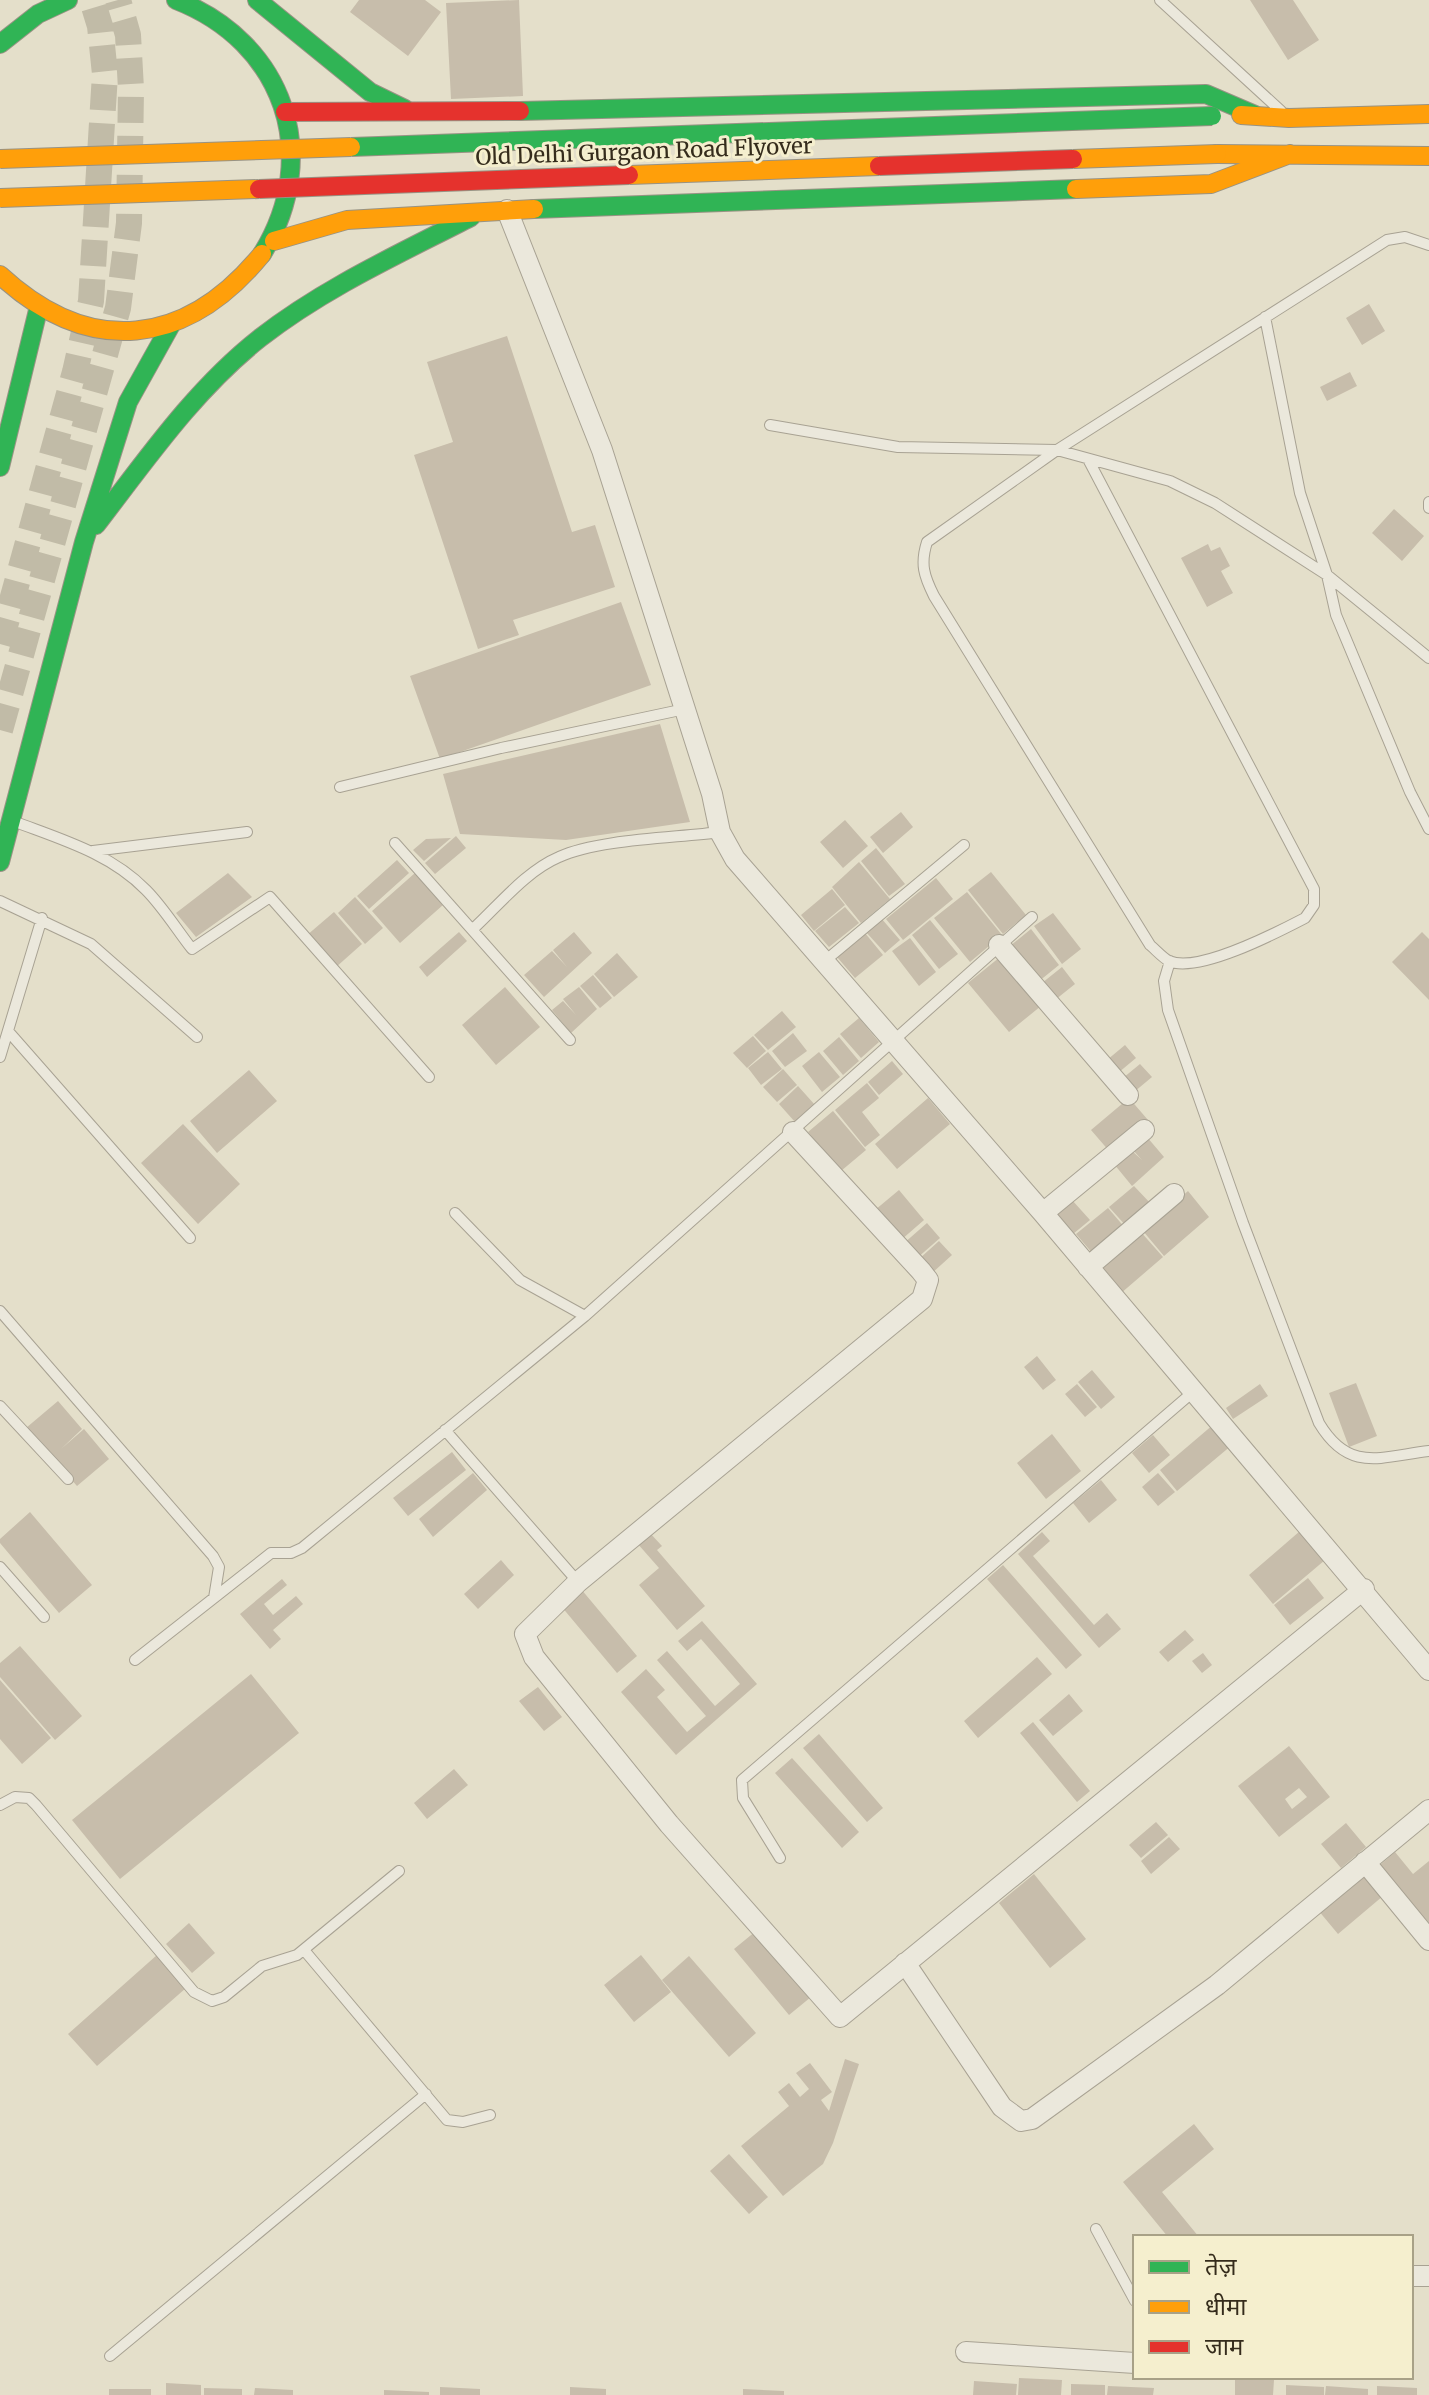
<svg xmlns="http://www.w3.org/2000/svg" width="1429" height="2395" font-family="Merriweather,'Noto Sans Devanagari',serif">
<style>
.building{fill:#c7bdab;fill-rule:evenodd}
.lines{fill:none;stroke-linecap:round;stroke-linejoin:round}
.secondary-tunnel{stroke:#c1bba7;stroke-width:26;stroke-dasharray:26 13;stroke-linecap:butt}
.lane-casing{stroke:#a8a293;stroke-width:12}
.street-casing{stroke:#a8a293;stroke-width:22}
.fast-casing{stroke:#989384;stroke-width:20}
.slow-casing{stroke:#989384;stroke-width:20}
.jam-casing{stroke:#989384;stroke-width:20}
.lane{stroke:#ebe8dc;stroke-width:10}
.street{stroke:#ebe8dc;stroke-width:20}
.fast{stroke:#30b455;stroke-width:18}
.slow{stroke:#ff9f0a;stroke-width:18}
.jam{stroke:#e5322d;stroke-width:18}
.fast-bridge-casing{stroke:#989384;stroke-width:20;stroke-linecap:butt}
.slow-bridge-casing{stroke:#989384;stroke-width:20;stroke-linecap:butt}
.jam-bridge-casing{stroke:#989384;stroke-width:20;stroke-linecap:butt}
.fast-bridge{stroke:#30b455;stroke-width:18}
.slow-bridge{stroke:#ff9f0a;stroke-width:18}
.jam-bridge{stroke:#e5322d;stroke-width:18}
.labels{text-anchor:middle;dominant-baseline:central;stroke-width:6;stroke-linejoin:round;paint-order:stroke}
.street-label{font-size:22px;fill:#352c1c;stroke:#f5efce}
</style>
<rect width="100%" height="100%" fill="#e4dfca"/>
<path class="building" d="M359 0H425L441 12 408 56 350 12Z
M519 0 523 96 451 99 446 3Z
M1250 0H1293L1319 40 1288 60Z
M1369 304 1385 331 1362 345 1346 318Z
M507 336 572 532 595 525 615 587 513 620 519 635 478 649 414 455 453 442 427 362Z
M1350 372 1357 386 1327 401 1320 387Z
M1394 509 1424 536 1402 561 1372 533Z
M1208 544 1211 551 1220 547 1230 566 1221 571 1233 593 1207 607 1181 558Z
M621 602 651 685 440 759 410 676Z
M660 724 690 822 566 840 460 834 443 774Z
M901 812 913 827 883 853 870 837Z
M845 820 868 846 843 868 820 842Z
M456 836 466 848 435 874 425 863Z
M451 838 424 861 413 850 426 839Z
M876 848 905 884 889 896 861 861Z
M397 860 409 873 369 909 357 896Z
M859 862 890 899 861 923 832 887Z
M991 872 1026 915 1003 934 968 890Z
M228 873 252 897 196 937 176 913Z
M415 873 443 905 400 943 372 911Z
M936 878 953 899 903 940 886 919Z
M832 889 845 905 814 931 801 915Z
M967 892 1002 935 970 962 934 918Z
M355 897 383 928 365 944 338 913Z
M845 907 859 923 829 947 815 931Z
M334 912 362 944 335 968 306 936Z
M1053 913 1081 949 1062 964 1034 926Z
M881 918 900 940 885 953 866 932Z
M930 920 958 954 939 969 912 935Z
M1031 929 1059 965 1038 982 1010 946Z
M459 932 467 941 427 977 419 967Z
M574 932 592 953 544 997 524 975 552 951 567 967 553 950Z
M1422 932 1429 939V1000L1392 962Z
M865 933 883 955 855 978 837 957Z
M910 938 936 972 919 986 892 951Z
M617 953 638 977 614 997 594 974Z
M1000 957 1041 1006 1009 1032 968 983Z
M1062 967 1075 984 1055 1000 1042 983Z
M593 975 612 998 600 1008 580 986Z
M505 987 540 1027 496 1065 462 1025Z
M579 987 597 1009 571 1033 552 1010 563 1001 576 1015 563 999Z
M782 1011 796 1027 768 1050 754 1035Z
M859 1018 879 1042 861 1058 840 1034Z
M793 1033 807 1051 785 1067 772 1051Z
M753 1036 766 1051 747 1068 733 1053Z
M839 1037 859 1061 843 1075 823 1051Z
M1125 1045 1136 1058 1118 1073 1107 1060Z
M768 1052 782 1069 761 1085 748 1068Z
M819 1052 840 1077 822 1092 802 1066Z
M892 1061 903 1074 879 1095 868 1082Z
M1140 1064 1152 1077 1134 1092 1123 1078Z
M783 1069 797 1085 777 1102 763 1087Z
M249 1070 277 1101 217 1153 190 1121Z
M867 1083 879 1098 862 1112 880 1135 865 1147 835 1110Z
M798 1086 815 1105 795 1122 779 1104Z
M928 1098 950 1124 897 1169 875 1144Z
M1129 1098 1148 1120 1110 1152 1091 1130Z
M833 1111 866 1150 841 1171 808 1132Z
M183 1124 240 1184 198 1224 141 1163Z
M1147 1137 1164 1157 1132 1186 1114 1164 1131 1150 1142 1160 1132 1149Z
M1134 1186 1152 1205 1127 1227 1109 1207Z
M899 1190 924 1220 901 1240 875 1210Z
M1188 1191 1209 1217 1164 1256 1143 1231Z
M1072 1200 1090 1220 1073 1234 1056 1214Z
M1108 1208 1126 1229 1094 1255 1076 1234Z
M927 1223 940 1238 916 1259 903 1244Z
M1140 1231 1163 1257 1120 1294 1097 1267Z
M939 1241 952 1255 931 1274 919 1259Z
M1037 1356 1056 1380 1043 1390 1024 1367Z
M1092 1370 1115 1397 1101 1409 1078 1382Z
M1356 1383 1377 1436 1349 1447 1329 1393Z
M1077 1384 1097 1407 1085 1417 1065 1394Z
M1260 1384 1268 1396 1233 1419 1226 1408Z
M58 1401 82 1429 61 1449 84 1429 109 1459 77 1486 26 1428Z
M1214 1424 1232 1445 1177 1491 1160 1470Z
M1052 1434 1081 1471 1046 1499 1017 1463Z
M1153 1435 1170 1455 1149 1473 1132 1453Z
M452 1452 466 1470 408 1516 393 1498Z
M473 1473 487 1490 433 1537 419 1519Z
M1158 1473 1175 1492 1158 1506 1142 1487Z
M1101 1480 1117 1500 1089 1523 1073 1503Z
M30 1512 92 1585 59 1613 0 1543V1539Z
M1300 1531 1325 1560 1273 1604 1249 1575Z
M649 1532 662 1546 657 1550 705 1606 677 1630 639 1585 659 1568 637 1543Z
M1042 1532 1050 1541 1033 1556 1094 1625 1107 1613 1121 1629 1099 1648 1018 1554Z
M501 1560 514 1575 478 1609 464 1594Z
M1003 1565 1082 1655 1066 1669 987 1579Z
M1308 1578 1324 1598 1290 1625 1274 1605Z
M282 1579 287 1585 264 1604 273 1615 296 1596 303 1604 273 1630 281 1639 270 1649 240 1614Z
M581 1589 637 1656 617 1673 561 1606Z
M702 1621 757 1684 676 1755 621 1692 646 1669 665 1690 657 1697 687 1732 706 1716 657 1660 667 1651 715 1706 740 1684 701 1639 687 1651 678 1641Z
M1185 1630 1194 1640 1168 1662 1159 1652Z
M20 1646 82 1716 55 1740 0 1677V1663Z
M1203 1653 1212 1665 1202 1673 1192 1661Z
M1037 1657 1052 1674 978 1738 964 1721Z
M251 1674 299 1733 120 1879 72 1820Z
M0 1680 51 1738 22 1764 0 1739Z
M538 1687 562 1717 544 1731 519 1701Z
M1069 1694 1083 1711 1053 1736 1039 1720Z
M1033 1722 1090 1791 1077 1802 1020 1733Z
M819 1734 883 1808 867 1822 803 1748Z
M1289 1746 1330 1797 1279 1837 1238 1786ZM1299 1788 1307 1797 1292 1809 1285 1799Z
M792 1758 859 1832 842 1848 775 1773Z
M454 1769 468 1785 427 1819 414 1803Z
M1156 1822 1168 1835 1141 1858 1129 1845Z
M1346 1823 1366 1847 1341 1868 1321 1844Z
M1169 1837 1180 1849 1151 1874 1141 1861Z
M1395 1852 1413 1874 1429 1861V1926L1379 1866Z
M1363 1872 1383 1896 1338 1934 1318 1910Z
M1034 1874 1086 1939 1050 1968 999 1903Z
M189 1923 215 1953 192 1973 166 1944Z
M756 1931 811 1997 789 2015 734 1949Z
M157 1955 186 1988 97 2066 68 2034Z
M641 1955 671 1992 634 2022 604 1985Z
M689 1956 756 2033 729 2057 662 1980Z
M845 2059 859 2064 833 2143 823 2164 783 2196 741 2146 789 2106 778 2092 789 2083 800 2097 809 2089 796 2073 810 2063 832 2092 821 2100 829 2111Z
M1194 2124 1214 2149 1162 2192 1199 2237H1168L1123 2182Z
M729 2154 768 2197 749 2214 710 2171Z
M1019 2378 1062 2380 1061 2395H1018Z
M1235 2379 1274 2380 1273 2395H1235Z
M974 2381 1017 2384 1016 2395H973Z
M166 2383 201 2385V2395H166Z
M1071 2384 1105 2385V2395H1071Z
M1286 2385 1324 2387V2395H1286Z
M1108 2386 1154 2388 1153 2395H1107Z
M1326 2386 1368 2389V2395H1325Z
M1377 2386 1417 2388V2395H1377Z
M440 2387 480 2389V2395H440Z
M570 2387 606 2389V2395H570Z
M204 2388 242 2389V2395H204Z
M255 2388 293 2390V2395H254Z
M109 2389H151V2395H109Z
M743 2389 784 2391V2395H743Z
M384 2390 429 2392V2395H384Z"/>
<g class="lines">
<path class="secondary-tunnel" d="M0 644 75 372 91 301 105 74 100 26 92 0
M0 730 118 308 129 223 131 89 128 35 118 0"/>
<g class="lane-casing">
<path id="lane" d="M1160 0 1281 111
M1265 317 1300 493 1327 575 1336 615 1410 792 1429 829
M770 425 898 447 1057 450 1170 481 1215 503 1327 575 1429 658
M1089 461 1314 889V905L1305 918C1278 932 1198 974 1169 961 1163 958 1156 950 1150 945L934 596C924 576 920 564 927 542L1057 450 1387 240 1405 237 1429 245
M1429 502V508
M340 787 501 748 685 709
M13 821C60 839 110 853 146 890 163 907 177 930 192 949L270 897 429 1077
M395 843 570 1040
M93 851 247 832
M0 901 91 944 197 1037
M473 929C499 905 526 871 559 857 598 839 675 838 720 832
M826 960 964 845
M1170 961 1164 981 1168 1010 1243 1223 1319 1423C1349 1473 1380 1457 1429 1451
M8 1031 190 1238
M0 1057 42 918
M455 1213 520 1280 585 1316
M0 1311 213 1556 219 1567 214 1598
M0 1406 68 1479
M445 1430 578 1582
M0 1567 44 1617
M135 1660 271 1553H291L302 1548 585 1316 1032 917
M0 1805 15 1797 29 1798 36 1805 194 1992 212 2001 224 1997 262 1966 297 1955 399 1871
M780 1858 743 1798 742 1780 1193 1392
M304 1950 447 2120 463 2122 490 2115
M1096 2229 1135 2301
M110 2356 426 2094"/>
</g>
<g class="street-casing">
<path id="street" d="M507 210 602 450 712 794 720 832 735 859 1043 1213 1429 1670
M999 945 1128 1095
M793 1132 921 1271 928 1280 922 1299 578 1582 525 1634 534 1657 669 1824 840 2017 1364 1589
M1043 1213 1144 1130
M1088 1267 1174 1194
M1365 1862 1429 1940
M905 1963 1002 2107 1021 2121 1032 2119 1217 1985 1429 1810
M1411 2276H1429
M966 2352 1135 2363"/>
</g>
<g class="fast-casing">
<path id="fast" d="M176 0C284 42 323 155 262 254
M257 0 370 92 405 109
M0 44 38 14 68 0
M520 111 1206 94 1255 115
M534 209 1076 189
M0 467 39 306
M96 525C146 460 195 389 260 338 324 288 399 254 471 217
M0 862 84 542 128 402 172 323"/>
</g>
<g class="slow-casing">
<path id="slow" d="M1241 115 1289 118 1429 114
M1217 154 1429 156
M1076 189 1211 184 1290 154
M274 241 347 220 534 209
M0 275C90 358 186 347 262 254"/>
</g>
<g class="jam-casing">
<path id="jam" d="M285 112 520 111"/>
</g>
<use href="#lane" class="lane"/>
<use href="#street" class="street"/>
<use href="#fast" class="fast"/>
<use href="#slow" class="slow"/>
<use href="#jam" class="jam"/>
<g class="fast-bridge-casing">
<path id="fast-bridge" d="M351 147 1212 116"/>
</g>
<g class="slow-bridge-casing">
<path id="slow-bridge" d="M0 159 351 147
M1073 159 1217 154
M629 175 879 166
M0 198 259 189"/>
</g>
<g class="jam-bridge-casing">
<path id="jam-bridge" d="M879 166 1073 159
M259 189 629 175"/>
</g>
<use href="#fast-bridge" class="fast-bridge"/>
<use href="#slow-bridge" class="slow-bridge"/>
<use href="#jam-bridge" class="jam-bridge"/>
</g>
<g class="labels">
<g class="street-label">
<text transform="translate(644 151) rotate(-2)">Old Delhi Gurgaon Road Flyover</text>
</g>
</g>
<rect x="1133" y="2235" width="280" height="144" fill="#f5efce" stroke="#a8a187" stroke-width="2"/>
<rect x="1149" y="2261" width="40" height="12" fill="#30b455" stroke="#a8a187" stroke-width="2"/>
<text x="1205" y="2275" font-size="24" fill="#352c1c">तेज़</text>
<rect x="1149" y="2301" width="40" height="12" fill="#ff9f0a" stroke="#a8a187" stroke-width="2"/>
<text x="1205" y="2315" font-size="24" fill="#352c1c">धीमा</text>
<rect x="1149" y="2341" width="40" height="12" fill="#e5322d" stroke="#a8a187" stroke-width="2"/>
<text x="1205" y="2355" font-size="24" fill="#352c1c">जाम</text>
</svg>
